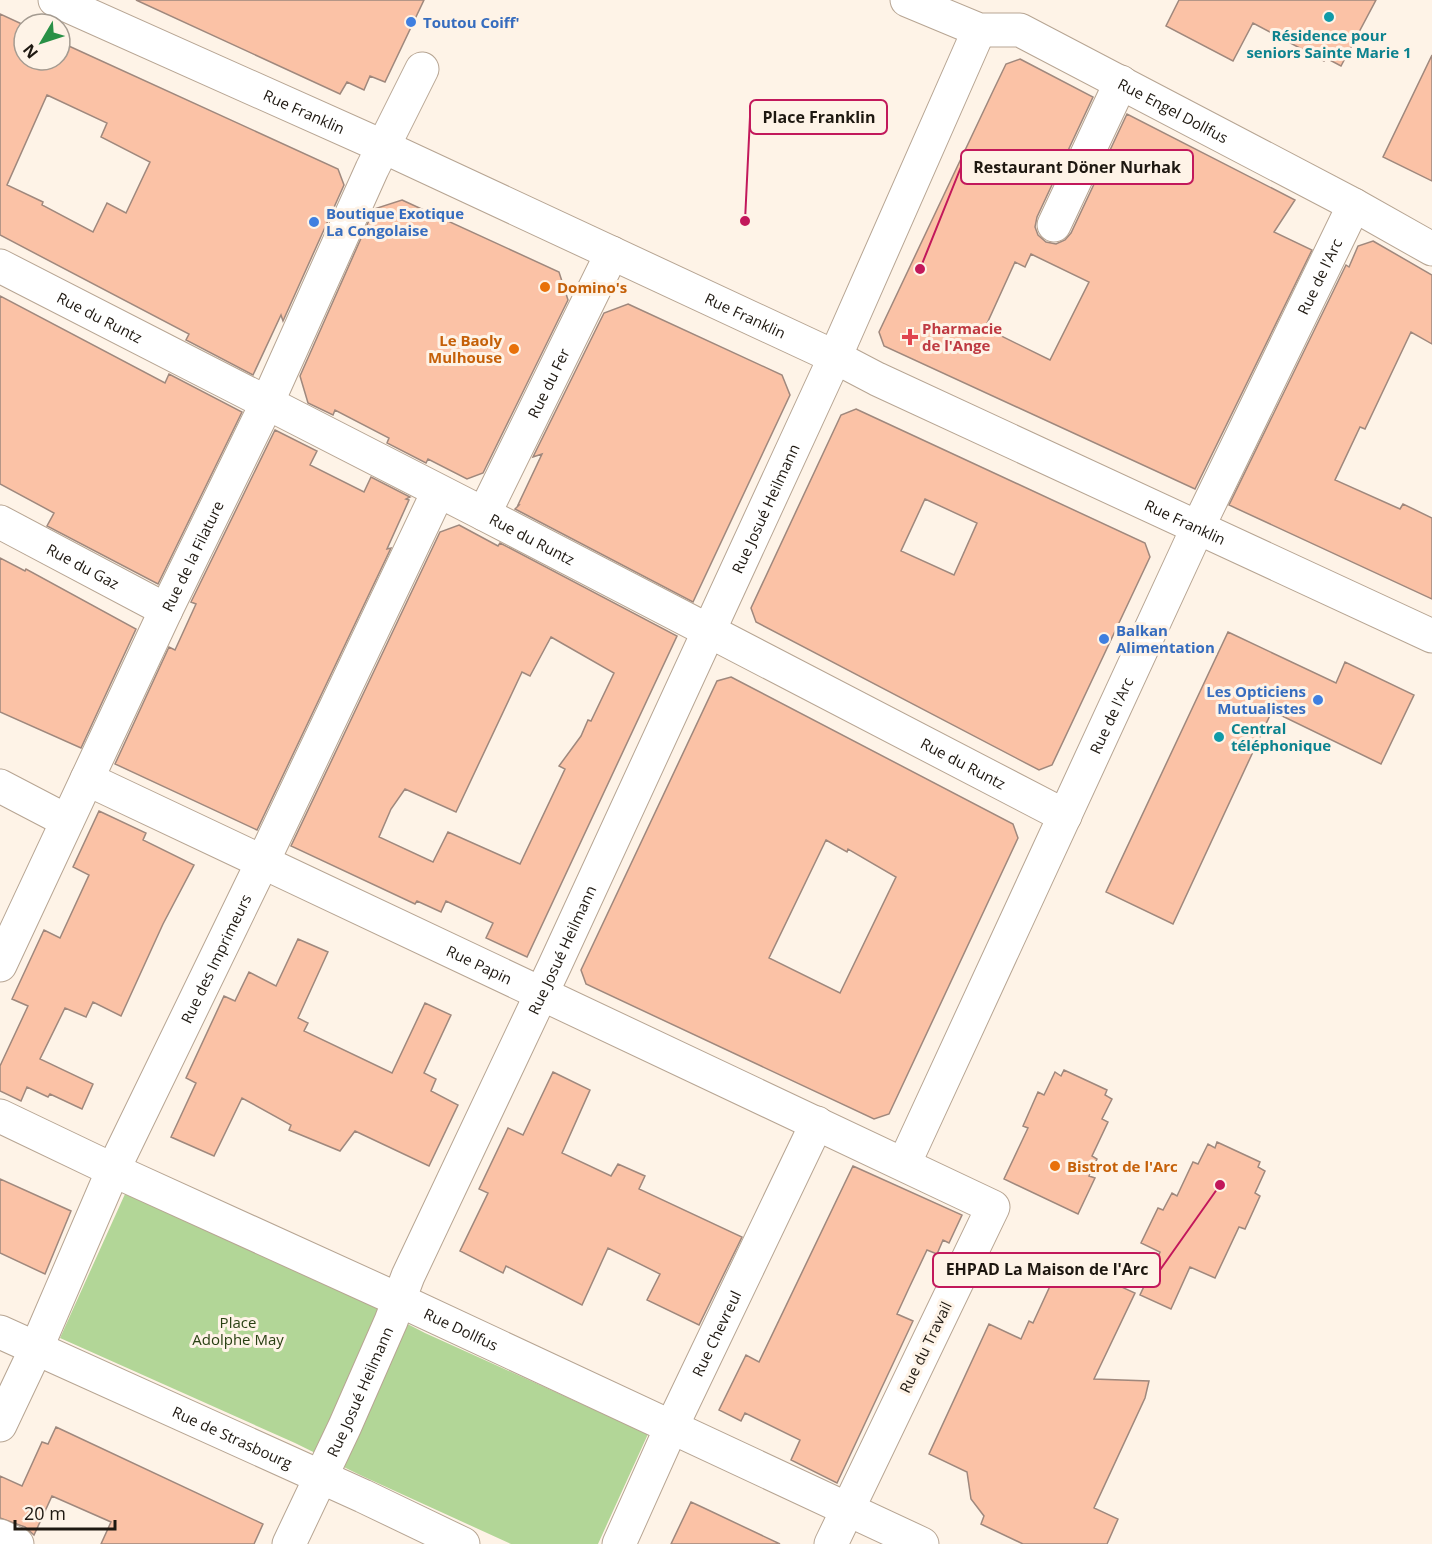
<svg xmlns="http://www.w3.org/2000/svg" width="1432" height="1544" font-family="'Open Sans',sans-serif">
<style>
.green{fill:#b2d697}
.building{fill:#fbc2a6;stroke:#9f887d;stroke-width:1.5;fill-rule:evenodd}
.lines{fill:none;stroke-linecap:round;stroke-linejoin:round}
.minor-casing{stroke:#b7a593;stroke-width:35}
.minor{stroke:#fff;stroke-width:33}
.culture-dot{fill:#0f9aa8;stroke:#fef3e7;stroke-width:2}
.shop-dot{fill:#3f7fe0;stroke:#fef3e7;stroke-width:2}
.food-dot{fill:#e8710a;stroke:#fef3e7;stroke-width:2}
.health-dot{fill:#e0444e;stroke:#fef3e7;stroke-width:2}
.labels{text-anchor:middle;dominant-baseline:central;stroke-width:6;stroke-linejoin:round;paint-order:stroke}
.shop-label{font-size:15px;font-weight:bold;fill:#366cbe;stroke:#fef3e7;text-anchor:start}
.culture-label{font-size:15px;font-weight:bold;fill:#0d838f;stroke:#fef3e7}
.street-label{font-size:15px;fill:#1e1811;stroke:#fef3e7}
.food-label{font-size:15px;font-weight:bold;fill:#c56008;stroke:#fef3e7;text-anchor:start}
.health-label{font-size:15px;font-weight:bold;fill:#be3a42;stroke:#fef3e7;text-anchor:start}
.park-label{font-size:15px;fill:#294013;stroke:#fef3e7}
.leader{fill:none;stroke:#c2185b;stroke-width:2}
.callout-dot{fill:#c2185b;stroke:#fef3e7;stroke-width:2}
.callout{fill:#fef3e7;stroke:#c2185b;stroke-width:2}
.callout-label{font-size:16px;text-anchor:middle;font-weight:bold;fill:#1e1811}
</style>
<rect width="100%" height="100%" fill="#fef3e7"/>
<path class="green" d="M125 1194 359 1299 425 1333 648 1434 598 1544H511L360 1475 295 1443 60 1338Z"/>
<path class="building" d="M136 0H424L385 82 370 76 364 90 347 82 340 94Z
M1179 0H1376L1341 66 1326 58 1324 61 1253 23 1233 61 1166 26Z
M0 14 24 25V60H60V42L338 169 344 185 283 321 281 315 253 375 186 340 189 334 0 235ZM47 95 107 123 101 137 150 162 126 213 107 203 93 232 42 205 43 202 7 185Z
M1432 55V181L1383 157Z
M1020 59 1093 97 1037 217 1035 227 1038 235 1046 242 1056 244 1065 240 1071 233 1127 114 1295 200 1274 232 1312 250 1195 489 884 346 879 332 994 89 1006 64ZM1031 254 1089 282 1050 360 985 328 1015 262 1025 267Z
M402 200 559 272 568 300 483 473 467 479 428 459 426 463 387 443 389 438 335 410 333 415 308 403 300 376 374 209Z
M1373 241 1432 275V344L1411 332 1365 429 1360 427 1335 480 1400 509 1403 504 1432 518V599L1229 505 1346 265 1349 267 1358 246Z
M0 296 165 383 169 374 242 412 158 584 47 526 54 513 0 484Z
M628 304 782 375 790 395 693 602 515 509 519 505H518L542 454 533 457 604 313Z
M856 409 1145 543 1150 557 1052 765 1039 770 756 622 751 608 841 415ZM925 499 977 523 954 575 901 551Z
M275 430 317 451 310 465 364 492 371 477 410 497 406 499 409 500 387 549 391 548 257 830 115 764 169 647 175 650 196 604 191 602Z
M459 525 498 546 500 543 677 636 527 957 486 938 493 923 446 901 441 912 417 901 415 904 291 846 440 532ZM551 637 614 673 591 721 588 720 581 736 559 766 565 769 520 864 448 832 433 862 379 837 391 809 405 789 456 812 522 672 530 676Z
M0 558 25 571 26 569 136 629 81 748 0 712Z
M1228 632 1336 683 1345 662 1414 695 1381 764 1272 711 1173 924 1106 892Z
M731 677 1013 824 1018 838 889 1114 874 1119 586 984 581 970 717 681ZM826 840 847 852 848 849 896 877 840 993 769 958Z
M99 811 146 833 143 840 194 865 163 924 121 1016 93 1002 86 1017 65 1008 40 1059 93 1084 82 1109 50 1094 48 1097 27 1087 21 1101 0 1091V1066L28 1006 12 999 44 930 60 938 89 875 73 867Z
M298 939 328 952 298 1018 308 1023 304 1031 392 1073 425 1003 451 1015 424 1073 436 1079 431 1091 458 1105 429 1166 355 1131 340 1151 289 1130 291 1125 242 1098 214 1156 171 1137 196 1083 186 1078 224 996 235 1001 249 972 276 986Z
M1064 1070 1107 1090 1105 1095 1112 1099 1102 1119 1108 1122 1092 1156 1097 1159 1089 1176 1095 1178 1078 1214 1004 1179 1028 1128 1023 1126 1038 1092 1044 1095 1055 1072 1061 1076Z
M553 1072 590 1090 562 1153 611 1176 618 1164 645 1176 639 1189 742 1237 699 1325 647 1300 660 1274 608 1248 582 1305 506 1266 503 1273 460 1251 488 1193 479 1189 508 1128 523 1135Z
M1217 1142 1260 1162 1258 1167 1265 1171 1255 1193 1260 1196 1245 1229 1239 1227 1215 1278 1190 1267 1171 1309 1140 1295 1160 1252 1141 1243 1158 1208 1163 1210 1172 1193 1177 1196 1193 1162 1198 1164 1208 1144 1215 1148Z
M853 1166 962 1215 949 1243 943 1240 937 1254 927 1250 909 1288 897 1314 913 1321 837 1483 791 1460 800 1440 745 1413 741 1421 719 1410 746 1355 759 1362Z
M0 1179 71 1211 45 1274 0 1253Z
M1062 1260 1135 1293 1094 1379 1149 1381 1145 1398 1094 1508 1118 1519 1107 1544H1023L981 1524 984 1516 971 1499 967 1472 929 1454 989 1324 1021 1339 1029 1321 1033 1323Z
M56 1427 263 1524 254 1544H101L111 1522 52 1496 34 1535 25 1527 0 1518V1476L22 1486 42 1442 48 1444Z
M691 1502 704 1508 780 1544H671Z"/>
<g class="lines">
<g class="minor-casing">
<g id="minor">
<path id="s1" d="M55 0 384 147 835 357 877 379 1432 636"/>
<path id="s2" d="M907 0 979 30H1020L1354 205 1432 249"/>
<path d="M1054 225 1121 82"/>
<path id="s3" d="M0 266 484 514 1065 816"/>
<path id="s4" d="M484 514 612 253"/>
<path id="s5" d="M0 522 166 610"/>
<path id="s6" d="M87 779 993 1207 831 1544"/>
<path d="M0 786 67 821"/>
<path id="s7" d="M0 965 166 610 267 403 372 169 422 69"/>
<path id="s8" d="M0 1116 113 1170 399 1300 922 1544"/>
<path id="s9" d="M904 1164 1198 527 1354 205"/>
<path id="s10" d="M0 1332 363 1496 463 1544"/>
<path id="s11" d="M0 1425 36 1349 113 1170 263 861 438 492"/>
<path d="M0 1536 17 1544"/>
<path id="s12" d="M289 1544 345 1426 391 1321 408 1276 555 965 835 357 979 30"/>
<path id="s13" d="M619 1544 671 1428 817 1123"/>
</g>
</g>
<use href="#minor" class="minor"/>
</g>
<g class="culture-dot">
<circle cx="1329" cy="17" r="6"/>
<circle cx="1219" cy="737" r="6"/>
</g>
<g class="shop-dot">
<circle cx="411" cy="22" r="6"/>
<circle cx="314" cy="222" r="6"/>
<circle cx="1104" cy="639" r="6"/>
<circle cx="1318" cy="700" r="6"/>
</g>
<g class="food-dot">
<circle cx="545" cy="287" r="6"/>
<circle cx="514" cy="349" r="6"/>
<circle cx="1055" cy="1166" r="6"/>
</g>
<path class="health-dot" d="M907 328h6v6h6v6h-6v6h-6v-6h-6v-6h6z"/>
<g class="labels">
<g class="shop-label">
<text x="423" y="22">Toutou Coiff'</text>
<text x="326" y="213">Boutique Exotique<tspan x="326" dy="17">La Congolaise</tspan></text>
<text x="1116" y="630">Balkan<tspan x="1116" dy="17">Alimentation</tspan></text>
<text x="1306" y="691" text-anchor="end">Les Opticiens<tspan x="1306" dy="17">Mutualistes</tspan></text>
</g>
<g class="culture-label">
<text x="1329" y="35">Résidence pour<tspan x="1329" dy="17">seniors Sainte Marie 1</tspan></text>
<text x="1231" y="728" text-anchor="start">Central<tspan x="1231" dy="17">téléphonique</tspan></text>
</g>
<g class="street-label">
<text stroke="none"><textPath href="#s2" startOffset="292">Rue Engel Dollfus</textPath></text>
<text stroke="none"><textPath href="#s1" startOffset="273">Rue Franklin</textPath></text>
<text stroke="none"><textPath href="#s9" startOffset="980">Rue de l'Arc</textPath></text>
<text stroke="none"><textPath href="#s1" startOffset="759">Rue Franklin</textPath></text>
<text stroke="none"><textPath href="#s3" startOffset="112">Rue du Runtz</textPath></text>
<text stroke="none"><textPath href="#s4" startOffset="146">Rue du Fer</textPath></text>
<text stroke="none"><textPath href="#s12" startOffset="1140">Rue Josué Heilmann</textPath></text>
<text stroke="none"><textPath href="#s1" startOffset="1245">Rue Franklin</textPath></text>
<text stroke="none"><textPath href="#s3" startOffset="598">Rue du Runtz</textPath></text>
<text stroke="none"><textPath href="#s7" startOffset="452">Rue de la Filature</textPath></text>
<text stroke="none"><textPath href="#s5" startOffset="94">Rue du Gaz</textPath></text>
<text stroke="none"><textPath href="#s9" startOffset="494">Rue de l'Arc</textPath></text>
<text stroke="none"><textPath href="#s3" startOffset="1084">Rue du Runtz</textPath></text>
<text stroke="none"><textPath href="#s12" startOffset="654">Rue Josué Heilmann</textPath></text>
<text stroke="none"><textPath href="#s11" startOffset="514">Rue des Imprimeurs</textPath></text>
<text stroke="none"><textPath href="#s6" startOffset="434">Rue Papin</textPath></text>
<text stroke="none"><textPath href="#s8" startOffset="508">Rue Dollfus</textPath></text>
<text stroke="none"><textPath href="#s13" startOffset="232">Rue Chevreul</textPath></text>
<text transform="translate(925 1347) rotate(-64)">Rue du Travail</text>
<text stroke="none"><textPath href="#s12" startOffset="168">Rue Josué Heilmann</textPath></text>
<text stroke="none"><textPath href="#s10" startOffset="255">Rue de Strasbourg</textPath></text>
</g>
<g class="food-label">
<text x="557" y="287">Domino's</text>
<text x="502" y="340" text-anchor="end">Le Baoly<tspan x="502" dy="17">Mulhouse</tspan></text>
<text x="1067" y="1166">Bistrot de l'Arc</text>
</g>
<g class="health-label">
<text x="922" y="328">Pharmacie<tspan x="922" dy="17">de l'Ange</tspan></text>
</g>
<g class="park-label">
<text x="238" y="1322">Place<tspan x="238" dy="17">Adolphe May</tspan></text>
</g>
</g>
<path class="leader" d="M745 221L750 117M920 269L961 167M1220 1185L1160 1270"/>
<g class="callout-dot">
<circle cx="745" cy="221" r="6"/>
<circle cx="920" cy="269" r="6"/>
<circle cx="1220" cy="1185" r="6"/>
</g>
<g class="callout">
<rect x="750" y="100" width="137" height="34" rx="6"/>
<rect x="961" y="150" width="232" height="34" rx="6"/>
<rect x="933" y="1253" width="227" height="34" rx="6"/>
</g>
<g class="callout-label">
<text x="819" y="123">Place Franklin</text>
<text x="1077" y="173">Restaurant Döner Nurhak</text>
<text x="1047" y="1275">EHPAD La Maison de l'Arc</text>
</g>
<g transform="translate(42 42) rotate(231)"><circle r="28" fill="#fef3e7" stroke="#a49b91" stroke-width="1.5"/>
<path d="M0-4.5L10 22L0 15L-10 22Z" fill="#299046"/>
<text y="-9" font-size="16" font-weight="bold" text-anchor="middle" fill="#1e1811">N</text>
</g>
<path d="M15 1520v9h100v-9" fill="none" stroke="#1e1811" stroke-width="3"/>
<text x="24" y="1520" font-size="18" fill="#1e1811" stroke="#fef3e7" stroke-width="4.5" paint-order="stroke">20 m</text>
</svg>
